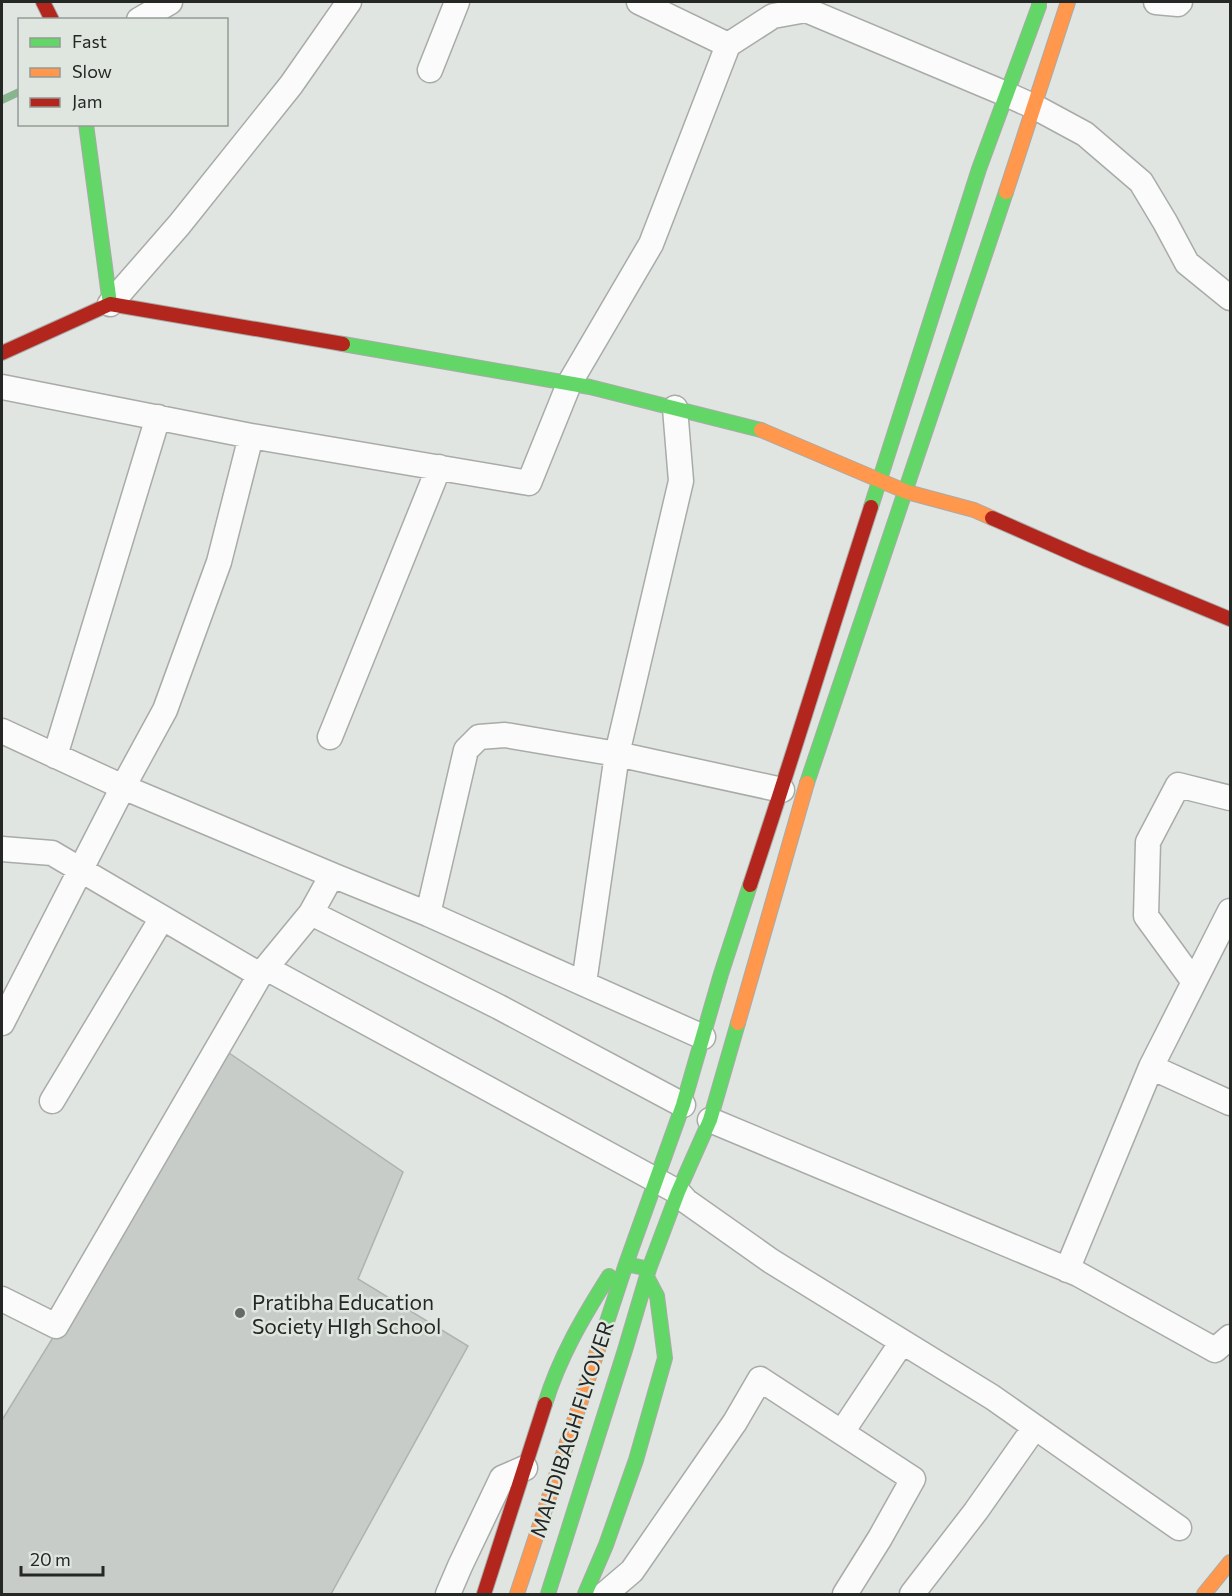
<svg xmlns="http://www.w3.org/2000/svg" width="1232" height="1596" font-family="Commissioner,sans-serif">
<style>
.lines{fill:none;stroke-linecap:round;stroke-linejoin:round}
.stream{stroke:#88b58e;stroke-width:8}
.building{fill:#c8ccc8;stroke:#aeb2b0;stroke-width:1.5}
.street-casing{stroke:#a8aba8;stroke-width:27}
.fast-casing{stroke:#a8aba8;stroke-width:16}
.slow-casing{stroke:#a8aba8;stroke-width:16}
.jam-casing{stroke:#a8aba8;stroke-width:16}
.street{stroke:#fafbfa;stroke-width:24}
.fast{stroke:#63d668;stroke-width:14}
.slow{stroke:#ff974d;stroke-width:14}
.jam{stroke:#b3261e;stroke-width:14}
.poi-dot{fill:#666a66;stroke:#dfe6e0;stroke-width:2}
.labels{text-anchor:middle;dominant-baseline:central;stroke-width:5;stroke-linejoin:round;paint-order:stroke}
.poi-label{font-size:21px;fill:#242724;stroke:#dfe6e0;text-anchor:start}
.street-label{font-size:21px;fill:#242724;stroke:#dfe6e0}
</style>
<rect width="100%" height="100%" fill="#e0e5e1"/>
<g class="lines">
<path class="stream" d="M2 100 19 92"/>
</g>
<path class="building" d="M229 1053 403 1172 358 1279 468 1346 331 1594H2V1420Z"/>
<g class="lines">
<g class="street-casing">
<path id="street" d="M639 2 728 45
M1156 2 1178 4 1180 2
M139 20 170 2
M430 70 457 2
M110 304 179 225 291 85 349 2
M2 387 251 436 219 562 165 710 123 787 332 875 311 913
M251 436 529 483 569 384 651 244 728 45 773 16 806 10 1006 94 1035 107 1085 134 1141 182 1165 222 1187 263 1230 298
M2 731 123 787 2 1023
M330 737 439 467
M55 756 158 417
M2 849 52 853 260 975
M332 875 428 914 703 1037
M428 914 466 750 479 737 505 735 617 754 782 790
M266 968 678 1192 686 1201 771 1261 992 1397 1179 1528
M1194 982 1146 916 1148 842 1178 785 1230 798
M584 983 617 754 681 481 675 408
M1151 1067 1230 1103
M52 1101 162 918
M710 1120 1078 1274 1215 1350 1230 1337
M1067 1270 1151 1067 1230 911
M2 1299 56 1326 260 975 311 913 499 1007 683 1105
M842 1432 902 1342
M448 1594 460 1566 502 1478 525 1468
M605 1594 632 1571 735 1422 760 1379 913 1479 880 1538 845 1594
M912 1594 976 1511 1035 1427"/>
</g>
<g class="fast-casing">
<path id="fast" d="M86 124 110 304
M343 344 590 387 761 430
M871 507 979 169 1039 6V2
M807 783 1006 192
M626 1264 649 1269
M598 1349 626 1264 683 1105 721 974 750 885
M545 1404C559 1358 583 1317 609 1276
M548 1594 625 1350 649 1269 678 1192 710 1120 738 1023
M585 1594 606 1545 636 1460 665 1358 657 1296 647 1277"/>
</g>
<g class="slow-casing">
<path id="slow" d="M1006 192 1068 2
M761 430 907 492 974 510 992 518
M738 1023 807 783
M517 1594 598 1349
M1204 1594 1230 1562"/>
</g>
<g class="jam-casing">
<path id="jam" d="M43 2 52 20
M2 353 110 304 343 344
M992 518 1085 559 1230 619
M750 885C792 760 830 633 871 507
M484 1594 545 1404"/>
</g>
<use href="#street" class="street"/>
<use href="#fast" class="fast"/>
<use href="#slow" class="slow"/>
<use href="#jam" class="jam"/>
</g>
<circle class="poi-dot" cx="240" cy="1313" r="6"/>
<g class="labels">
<g class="poi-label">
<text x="252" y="1301">Pratibha Education<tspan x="252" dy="24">Society HIgh School</tspan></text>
</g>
<g class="street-label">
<text transform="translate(571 1429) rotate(-72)">MAHDIBAGH FLYOVER</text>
</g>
</g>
<rect width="1232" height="1596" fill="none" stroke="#242724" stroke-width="6"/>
<rect x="18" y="18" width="210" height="108" fill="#dfe6e0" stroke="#949a95" stroke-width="1.5"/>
<rect x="30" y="38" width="30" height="9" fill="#63d668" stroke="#949a95" stroke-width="1.5"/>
<text x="72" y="48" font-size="18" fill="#242724">Fast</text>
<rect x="30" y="68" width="30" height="9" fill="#ff974d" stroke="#949a95" stroke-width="1.5"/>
<text x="72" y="78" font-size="18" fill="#242724">Slow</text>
<rect x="30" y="98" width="30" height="9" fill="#b3261e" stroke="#949a95" stroke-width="1.5"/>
<text x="72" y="108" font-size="18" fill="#242724">Jam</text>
<path d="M21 1566v9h82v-9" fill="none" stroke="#242724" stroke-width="3"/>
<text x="30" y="1566" font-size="18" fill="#242724" stroke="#dfe6e0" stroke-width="4.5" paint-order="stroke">20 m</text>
</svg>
